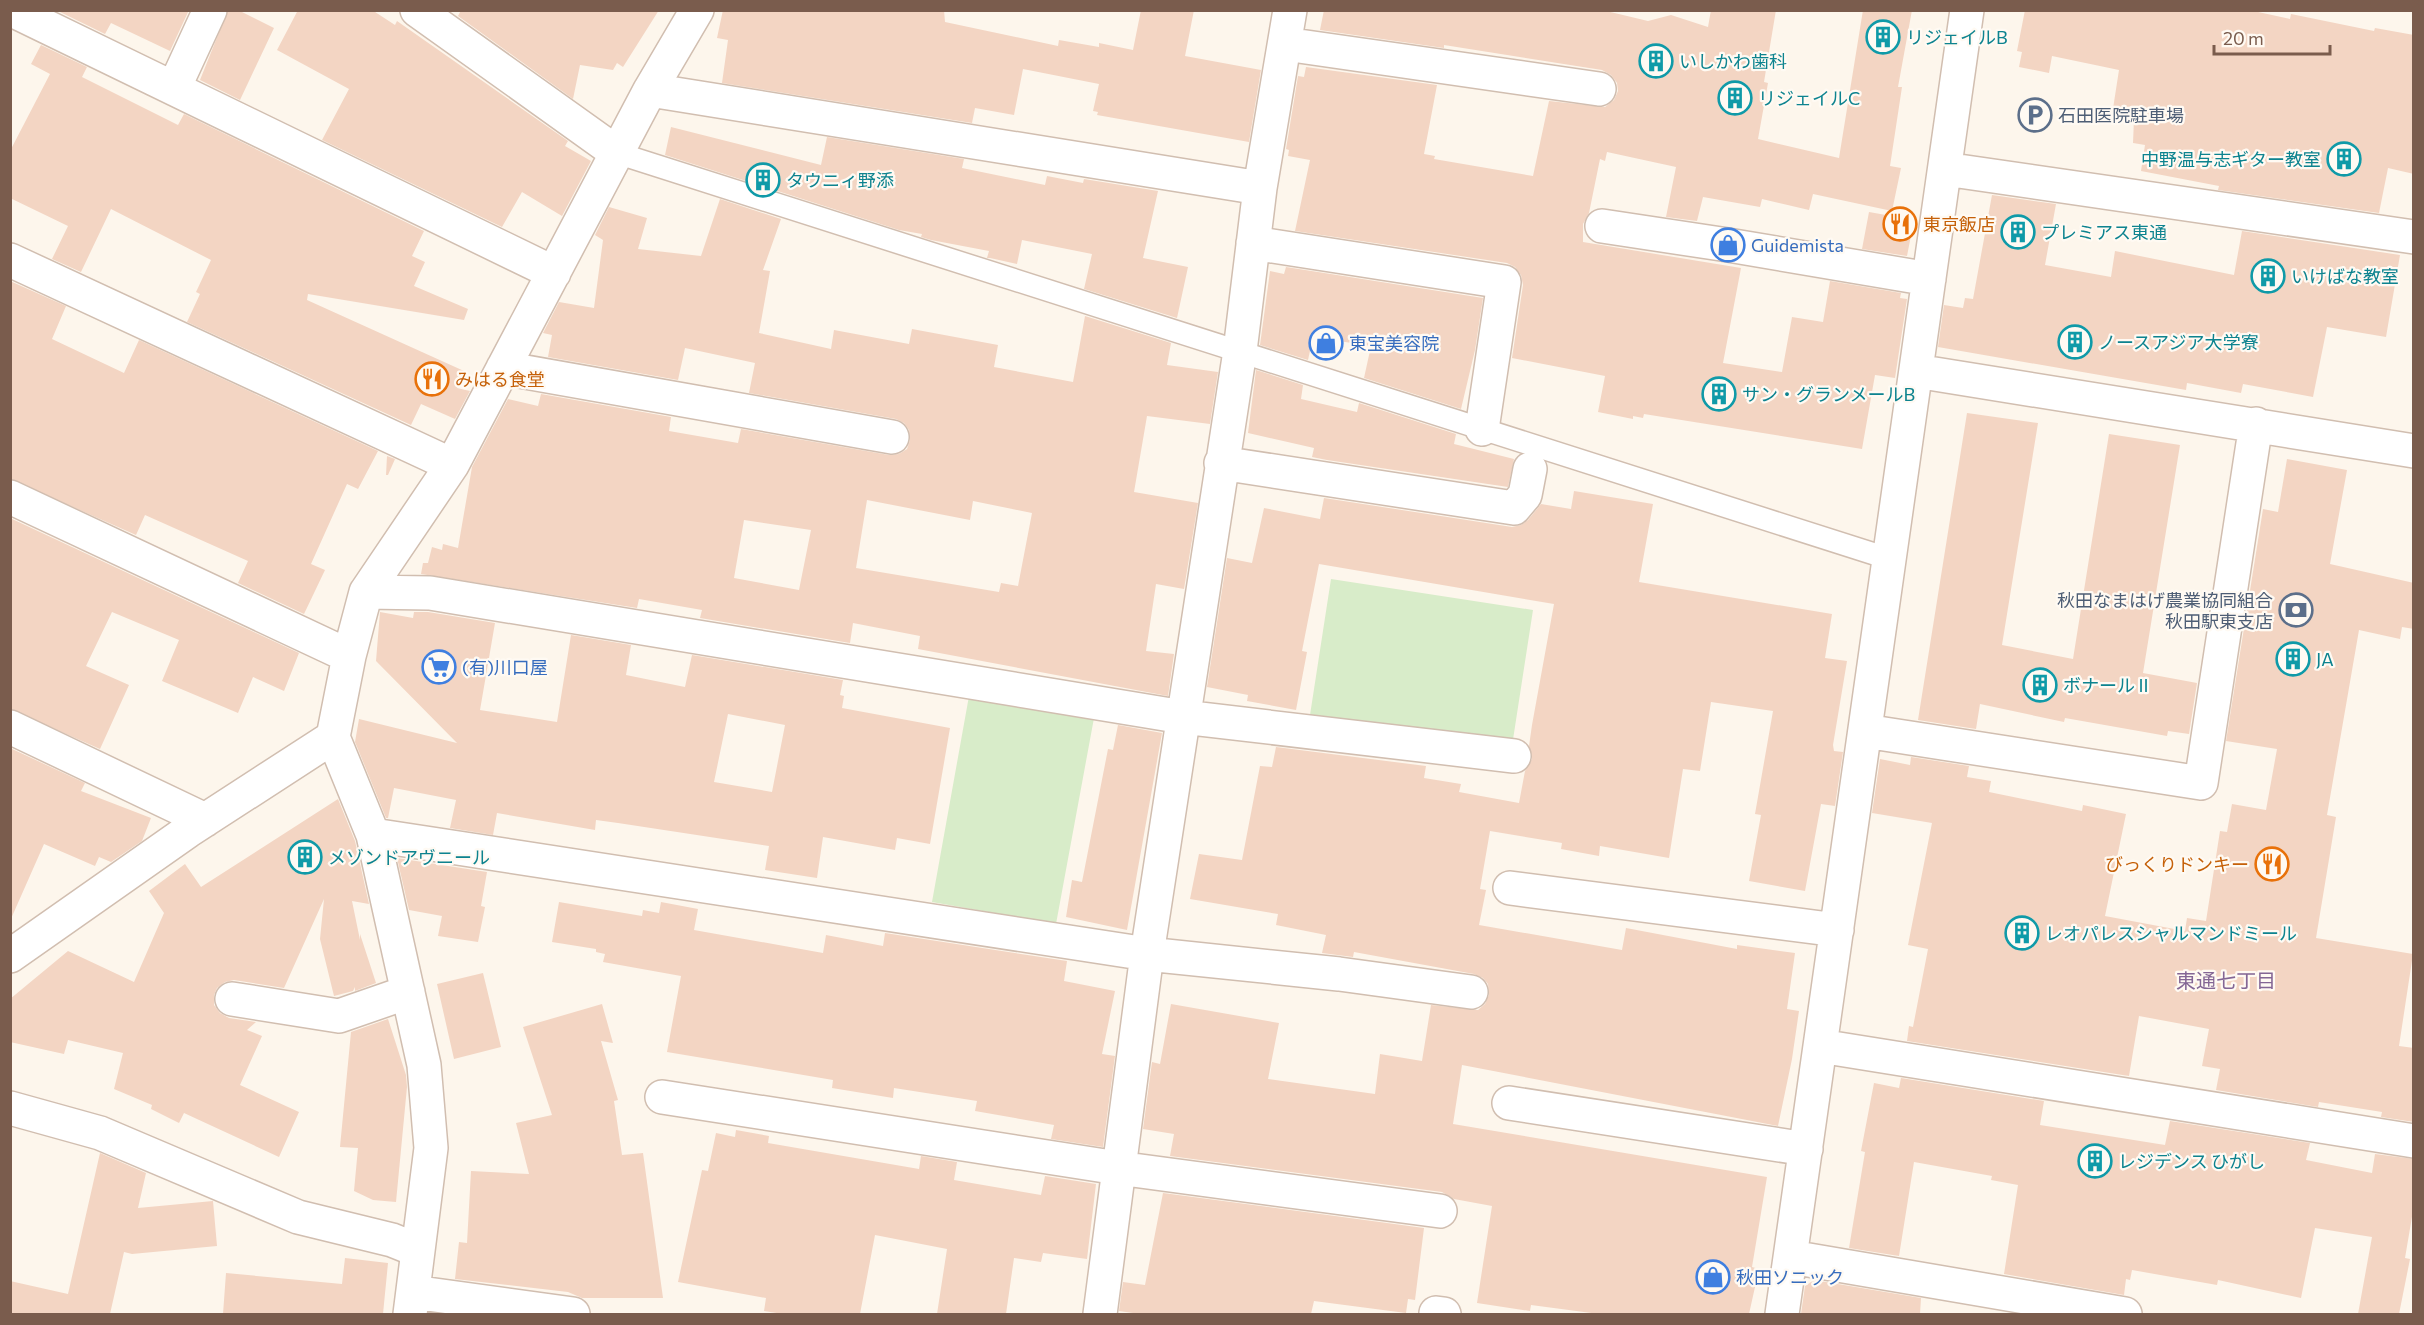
<svg xmlns="http://www.w3.org/2000/svg" width="2424" height="1325" font-family="Commissioner,'Noto Sans JP',sans-serif">
<style>
.green{fill:#d8ecc9}
.building{fill:#f3d5c3;fill-rule:evenodd}
.lines{fill:none;stroke-linecap:round;stroke-linejoin:round}
.service-casing{stroke:#d1beb0;stroke-width:24}
.minor-casing{stroke:#d1beb0;stroke-width:36}
.service{stroke:#fff;stroke-width:21}
.minor{stroke:#fff;stroke-width:33}
.labels{text-anchor:middle;dominant-baseline:central;stroke-width:4.5;stroke-linejoin:round;paint-order:stroke}
.culture-label{font-size:18px;fill:#0d838f;stroke:#fffaf3;text-anchor:start}
.service-label{font-size:18px;fill:#4e5e75;stroke:#fffaf3;text-anchor:start}
.food-label{font-size:18px;fill:#c56008;stroke:#fffaf3;text-anchor:start}
.shop-label{font-size:18px;fill:#366cbe;stroke:#fffaf3;text-anchor:start}
.neighbourhood-label{font-size:20px;fill:#846695;stroke:#fffaf3}
</style>
<rect width="100%" height="100%" fill="#fdf6ec"/>
<path class="green" d="M1331 579 1533 610 1512 746 1310 715Z
M969 696 1094 718 1056 924 932 902Z"/>
<path class="building" d="M86 10H189L170 51 111 23 105 34 58 11Z
M228 10H238L274 28 240 100 200 80Z
M298 10H372L395 25 397 21 568 141 565 146 591 161 562 216 522 192 502 227 322 140 349 89 277 50Z
M461 10H659L623 67 617 63 613 70 580 65 573 99 458 16Z
M723 10H944L945 22 1058 46 1059 40 1099 47V43L1133 50 1141 10H1194L1185 56 1261 70 1249 142 1097 115 1098 112 1093 111 1099 84 1023 69 1014 115 975 108 972 123 722 83 728 40 717 38Z
M1324 10H1602L1648 21 1671 15 1708 27 1711 10H1776L1764 82 1768 83 1758 139 1839 158 1863 10H1912L1898 87H1902L1890 166 1901 168 1892 211 1813 194 1809 210 1762 199 1760 207 1703 197 1697 221 1666 217 1676 167 1607 152 1605 161 1600 159 1589 213 1583 224V242L1741 268 1723 363 1782 372 1792 317 1823 322 1830 281 1901 293 1900 298 1907 299 1895 378 1875 375 1862 449 1644 414 1643 418 1633 416V419L1598 412 1605 376 1512 358 1523 285 1521 275 1515 267 1507 263 1295 231 1310 160 1288 156 1289 150 1286 149 1298 76 1304 77 1306 67 1437 85 1424 154 1435 156 1434 159 1533 176 1549 101 1605 107 1614 100 1618 91 1617 83 1611 75 1602 70 1444 45V48L1320 30Z
M2025 10H2249L2290 19 2291 14 2374 31 2375 28 2414 35V174L2388 168 2379 213 2218 190 2219 186 2141 171 2145 145 2133 143 2134 119 2112 115 2119 70 2052 56 2049 73 2019 67 2022 52 2017 51Z
M41 45 87 67 82 77 178 125 184 114 424 231 412 256 425 262 414 286 468 309 464 320 308 294 307 300 464 371 457 388 470 391 455 419 421 404 411 425 187 322 200 294 196 292 211 260 111 209 81 272 52 259 68 226 10 198V151L50 74 31 64Z
M671 127 821 165 827 137 964 159 962 168 1045 185 1047 176 1083 183 1084 179 1158 191 1143 258 1188 267 1177 318 1084 289 1092 254 1022 240 1017 264 990 258H987L989 251 931 240 921 237 922 234 899 230 665 155Z
M1992 195 2056 204 2045 265 2111 277 2115 251 2234 275 2242 231 2400 255 2386 337 2327 327 2313 397 2243 384 2241 393 2187 383 2186 390 1938 347 1944 305 1963 308 1965 298 1973 299Z
M720 199 781 219 763 270 770 271 759 333 831 349 834 330 909 344 912 329 998 345 994 367 1073 382 1085 316 1171 343 1167 365 1218 372 1210 424 1147 416 1134 492 1198 503 1184 589 1156 584 1146 651 1174 654 1168 696 918 649 920 636 853 623 850 643 700 618 702 610 639 599 637 608 421 574 423 563H428L432 547 442 550 443 544 458 548 472 467 508 399 538 406 541 394 671 417 669 431 738 443 741 429 889 455 899 454 907 449 910 440 909 430 904 423 896 419 749 393 755 363 685 348 678 380 548 357 552 335 543 333 559 302 594 308 603 240 595 235 609 207 647 218 638 249 701 256ZM867 500 970 520 973 501 1032 513 1018 586 1001 583 999 592 856 568ZM744 520 811 530 799 590 734 578Z
M1869 212 1914 220 1907 256 1862 249Z
M1286 267 1483 298 1475 350 1461 409 1364 378 1371 346 1313 337 1308 360 1260 345 1270 271 1284 274Z
M10 281 66 306 52 339 124 373 139 340 378 451 358 489 347 484 311 564 325 570 304 614 238 583 248 561 145 515 136 535 10 479Z
M1256 370 1303 385 1301 399 1357 412 1359 403 1456 434 1454 444 1514 459 1508 487 1327 460 1312 457 1314 448 1248 433Z
M1967 413 2038 423 2002 645 2073 659 2109 434 2180 445 2143 673 2197 683 2189 734 2168 731 2167 736 2065 718 2064 722 1980 704 1976 729 1918 720Z
M387 456 395 459 388 475H386Z
M2287 459 2347 470 2330 564 2414 583V629L2402 627 2400 639 2359 630 2327 815 2336 817 2316 938 2413 954 2399 1046 2414 1048V1122L2381 1117 2382 1112 2319 1102 2318 1107 2216 1090 2220 1069 2202 1066 2209 1029 2139 1016 2129 1076 1907 1041 1909 1026 1913 1027 1928 949 1908 945 1932 823 1872 813 1880 759 1910 765 1911 757 1969 766 1967 777 1991 781 1989 792 2082 811 2083 805 2126 814 2105 916 2185 931 2187 918 2206 921 2220 831 2227 832 2232 804 2266 810 2277 749 2226 741 2263 509 2278 512Z
M1574 491 1653 504 1639 582 1832 614 1825 658 1847 661 1833 745 1834 751 1843 752 1835 806 1821 804 1805 891 1749 881 1761 815 1755 814 1773 711 1711 702 1700 771 1683 769 1669 858 1600 846 1599 856 1561 849 1562 843 1490 831 1480 889 1486 890 1479 925 1622 950 1626 928 1737 949V945L1795 953 1787 1009 1799 1011 1792 1059 1778 1126 1462 1065 1453 1124 1767 1177 1752 1267 1759 1269 1749 1314H1599L1531 1305 1530 1311 1477 1303 1492 1206 1454 1199 1442 1192 1170 1156 1174 1134 1143 1129 1152 1062 1160 1064 1171 1004 1279 1023 1268 1079 1375 1094 1380 1054 1422 1061 1431 1005 1478 1010 1485 1004 1489 995 1488 984 1483 978 1474 974 1354 952 1353 957 1322 953 1326 935 1276 925 1278 914 1190 899 1199 854 1242 860 1260 766 1272 767 1276 747 1426 766 1424 778 1461 784 1459 792 1519 803 1525 771 1532 759 1529 746 1532 725 1554 604 1319 564 1302 651 1307 652 1296 710 1247 701 1248 695 1207 687 1227 558 1252 563 1264 508 1320 519 1324 498 1512 527 1521 525 1528 520 1541 504 1571 509Z
M10 518 299 653 284 691 253 677 238 713 162 681 179 640 112 612 86 666 129 685 100 749 10 709Z
M380 612 413 618 414 612H428L495 623 480 710 557 722 571 635 631 645 626 675 685 687 692 655 843 680 840 695 844 696 842 708 950 728 930 844 897 838 895 850 823 837 817 878 765 870 769 846 618 823 596 820 595 830 497 813 493 835 450 828 456 800 394 788 388 818H386L355 742 359 719 457 743 376 661ZM728 714 785 725 772 792 714 782Z
M1118 725 1162 733 1127 930 1066 917 1072 880 1082 882 1108 749 1113 750Z
M10 748 85 783 81 791 151 818 142 841 111 862 99 857 95 866 44 844 10 921Z
M338 799 355 841 369 904 352 901 360 940V934L376 983 355 991V987L353 991 334 996 320 939 324 899 284 988 234 980 225 982 217 988 214 995V1005L220 1013 229 1018 256 1022 247 1030 262 1036 240 1085 299 1112 279 1157 184 1113 179 1123 151 1109 152 1105 114 1089 123 1053 68 1040 64 1054 10 1042V999L68 951 134 982 164 913 149 891 185 864 201 887Z
M397 858 487 872 481 906 485 907 478 942 438 936 442 916 409 910Z
M559 902 642 916 643 910 659 913 661 902 698 909 694 930 823 953 826 935 883 946 885 933 1067 961 1064 981 1115 991 1102 1054 1115 1056 1103 1147 1051 1139 1054 1125 975 1111 977 1101 894 1088 893 1098 832 1088 833 1080 667 1052 681 976 603 962 605 954 596 952V949L552 942Z
M483 973 501 1047 454 1059 437 984Z
M602 1004 613 1043 601 1041 618 1100 614 1101 622 1155 643 1153 663 1298H582L568 1292 455 1279 459 1242 467 1243 471 1171 529 1174 516 1123 552 1115 523 1027Z
M388 1019 406 1075 407 1087 396 1202 373 1200 354 1191 358 1148 340 1147 351 1032Z
M1901 1078 2044 1101 2040 1125 2165 1145 2170 1121 2310 1143 2306 1160 2372 1173 2375 1154 2414 1159V1205L2405 1258 2410 1259 2399 1314H2358L2372 1237 2315 1228 2301 1298 2218 1280 2217 1285 2132 1270 2130 1280 2126 1279 2124 1295 2004 1274 2018 1185 1991 1180 1992 1176 1914 1162 1899 1256 1849 1248 1865 1152 1861 1151 1874 1083 1899 1088Z
M736 1130 769 1136 768 1143 919 1169 921 1156 957 1162 954 1180 1041 1195 1045 1176 1096 1184 1087 1259 1043 1253 1041 1262 1014 1258 1006 1314H937L947 1249 875 1235 860 1314H783L764 1311 766 1298 678 1282 702 1170 708 1171 716 1133 735 1137Z
M100 1153 146 1173 138 1208 213 1201 217 1246 132 1254 124 1252 110 1314H10V1281L68 1294Z
M1163 1193 1424 1228 1415 1300 1408 1299 1406 1313 1314 1301 1311 1314H1140L1119 1311 1123 1282 1145 1285Z
M345 1258 388 1263 383 1314H223L226 1273 342 1284Z
M1814 1280 1921 1298 1920 1314H1801L1805 1286Z"/>
<g class="lines">
<g class="service-casing">
<path id="service" d="M617 153 1890 559"/>
</g>
<g class="minor-casing">
<path id="minor" d="M12 10 554 273
M417 10 617 153
M1285 44 1599 89
M174 88 210 10
M650 90 1260 188
M1945 169 2414 237
M1602 226 1728 245 1929 279
M1253 243 1504 282 1482 429
M10 260 452 465
M503 368 892 437
M1916 371 2414 451
M1221 463 1514 508 1525 495 1530 469
M10 497 349 656
M366 592 430 593 1183 717 1514 756
M10 727 205 820
M1865 731 2201 783 2256 424
M333 737 373 835 424 1065 431 1148 410 1314
M373 835 1147 954 1339 974 1471 992
M1510 888 1837 930
M10 956 188 831 333 737 349 656 366 592 452 465 650 90 697 10
M232 999 339 1016 408 992
M1820 1046 2414 1141
M662 1097 1118 1168 1440 1211
M1509 1103 1806 1149
M10 1108 100 1133 298 1217 392 1240 417 1250
M1791 1257 2125 1314
M413 1292 573 1314
M1436 1313 1444 1314
M1100 1314 1147 954 1240 351 1260 188 1290 10
M1782 1314 1967 10"/>
</g>
<use href="#service" class="service"/>
<use href="#minor" class="minor"/>
</g>
<defs>
<g id="building-ring" transform="scale(1.725)"><circle r="9.5" fill="#fffaf3" stroke="#0f9aa8" stroke-width="1.5"/><path d="M-4-6H4V6H1V3H-1V6H-4ZM-2.5-4.3h1.7v1.8h-1.7ZM.8-4.3h1.7v1.8H.8ZM-2.5-1h1.7V.8h-1.7ZM.8-1h1.7V.8H.8Z" fill="#0f9aa8"/></g>
<g id="parking-ring" transform="scale(1.725)"><circle r="9.5" fill="#fffaf3" stroke="#5c6f8a" stroke-width="1.5"/><path d="M-3.5-5.5H1a3.5 3.5 0 0 1 0 7H-1V5.5H-3.5ZM-1-3.4V-.6H.8a1.4 1.4 0 0 0 0-2.8Z" fill="#5c6f8a"/></g>
<g id="restaurant-ring" transform="scale(1.725)"><circle r="9.5" fill="#fffaf3" stroke="#e8710a" stroke-width="1.5"/><path d="M-5-6h1v4h1v-4h1v4h1v-4h1v5L-1.5 .5V6h-2V.5L-5-1ZM5-6V6H3V1.5H1.5Q1.5-4 5-6Z" fill="#e8710a"/></g>
<g id="shop-ring" transform="scale(1.725)"><circle r="9.5" fill="#fffaf3" stroke="#3f7fe0" stroke-width="1.5"/><path d="M-5-2.5h2.3a2.7 3.5 0 0 1 5.4 0H5L5.5 6h-11ZM-1.5-2.5h3a1.5 2.3 0 0 0-3 0Z" fill="#3f7fe0"/></g>
<g id="bank-ring" transform="scale(1.725)"><circle r="9.5" fill="#fffaf3" stroke="#5c6f8a" stroke-width="1.5"/><path d="M-6-4H6V4H-6ZM0-2.3a2.3 2.3 0 1 0 0 4.6a2.3 2.3 0 1 0 0-4.6Z" fill="#5c6f8a"/></g>
<g id="supermarket-ring" transform="scale(1.725)"><circle r="9.5" fill="#fffaf3" stroke="#3f7fe0" stroke-width="1.5"/><path d="M-6-5.5h2.5l.6 2H6L4.5 2H-2.5L-4.4-4H-6ZM-1.5 3.2a1.3 1.3 0 1 0 .1 0ZM3 3.2a1.3 1.3 0 1 0 .1 0Z" fill="#3f7fe0"/></g>
</defs>
<g fill-rule="evenodd">
<use href="#building-ring" x="1883" y="37"/>
<use href="#building-ring" x="1656" y="61"/>
<use href="#building-ring" x="1735" y="98"/>
<use href="#parking-ring" x="2035" y="115"/>
<use href="#building-ring" x="2344" y="159"/>
<use href="#building-ring" x="763" y="180"/>
<use href="#restaurant-ring" x="1900" y="224"/>
<use href="#building-ring" x="2018" y="232"/>
<use href="#shop-ring" x="1728" y="245"/>
<use href="#building-ring" x="2268" y="276"/>
<use href="#building-ring" x="2075" y="342"/>
<use href="#shop-ring" x="1326" y="343"/>
<use href="#restaurant-ring" x="432" y="379"/>
<use href="#building-ring" x="1719" y="394"/>
<use href="#bank-ring" x="2296" y="610"/>
<use href="#building-ring" x="2293" y="659"/>
<use href="#supermarket-ring" x="439" y="667"/>
<use href="#building-ring" x="2040" y="685"/>
<use href="#building-ring" x="305" y="857"/>
<use href="#restaurant-ring" x="2272" y="864"/>
<use href="#building-ring" x="2022" y="933"/>
<use href="#building-ring" x="2095" y="1161"/>
<use href="#shop-ring" x="1713" y="1277"/>
</g>
<g class="labels">
<g class="culture-label">
<text x="1906" y="37">リジェイルB</text>
<text x="1679" y="61">いしかわ歯科</text>
<text x="1758" y="98">リジェイルC</text>
<text x="2321" y="159" text-anchor="end">中野温与志ギター教室</text>
<text x="786" y="180">タウニィ野添</text>
<text x="2041" y="232">プレミアス東通</text>
<text x="2291" y="276">いけばな教室</text>
<text x="2098" y="342">ノースアジア大学寮</text>
<text x="1742" y="394">サン・グランメールB</text>
<text x="2316" y="659">JA</text>
<text x="2063" y="685">ボナール II</text>
<text x="328" y="857">メゾンドアヴニール</text>
<text x="2045" y="933">レオパレスシャルマンドミール</text>
<text x="2118" y="1161">レジデンス ひがし</text>
</g>
<g class="service-label">
<text x="2058" y="115">石田医院駐車場</text>
<text x="2273" y="600" text-anchor="end">秋田なまはげ農業協同組合<tspan x="2273" dy="21">秋田駅東支店</tspan></text>
</g>
<g class="food-label">
<text x="1923" y="224">東京飯店</text>
<text x="455" y="379">みはる食堂</text>
<text x="2249" y="864" text-anchor="end">びっくりドンキー</text>
</g>
<g class="shop-label">
<text x="1751" y="245">Guidemista</text>
<text x="1349" y="343">東宝美容院</text>
<text x="462" y="667">(有)川口屋</text>
<text x="1736" y="1277">秋田ソニック</text>
</g>
<g class="neighbourhood-label">
<text x="2226" y="980">東通七丁目</text>
</g>
</g>
<rect width="2424" height="1325" fill="none" stroke="#7a5c4d" stroke-width="24"/>
<path d="M2214 45v9h116v-9" fill="none" stroke="#7a5c4d" stroke-width="3"/>
<text x="2223" y="45" font-size="18" fill="#7a5c4d" stroke="#fffaf3" stroke-width="4.5" paint-order="stroke">20 m</text>
</svg>
